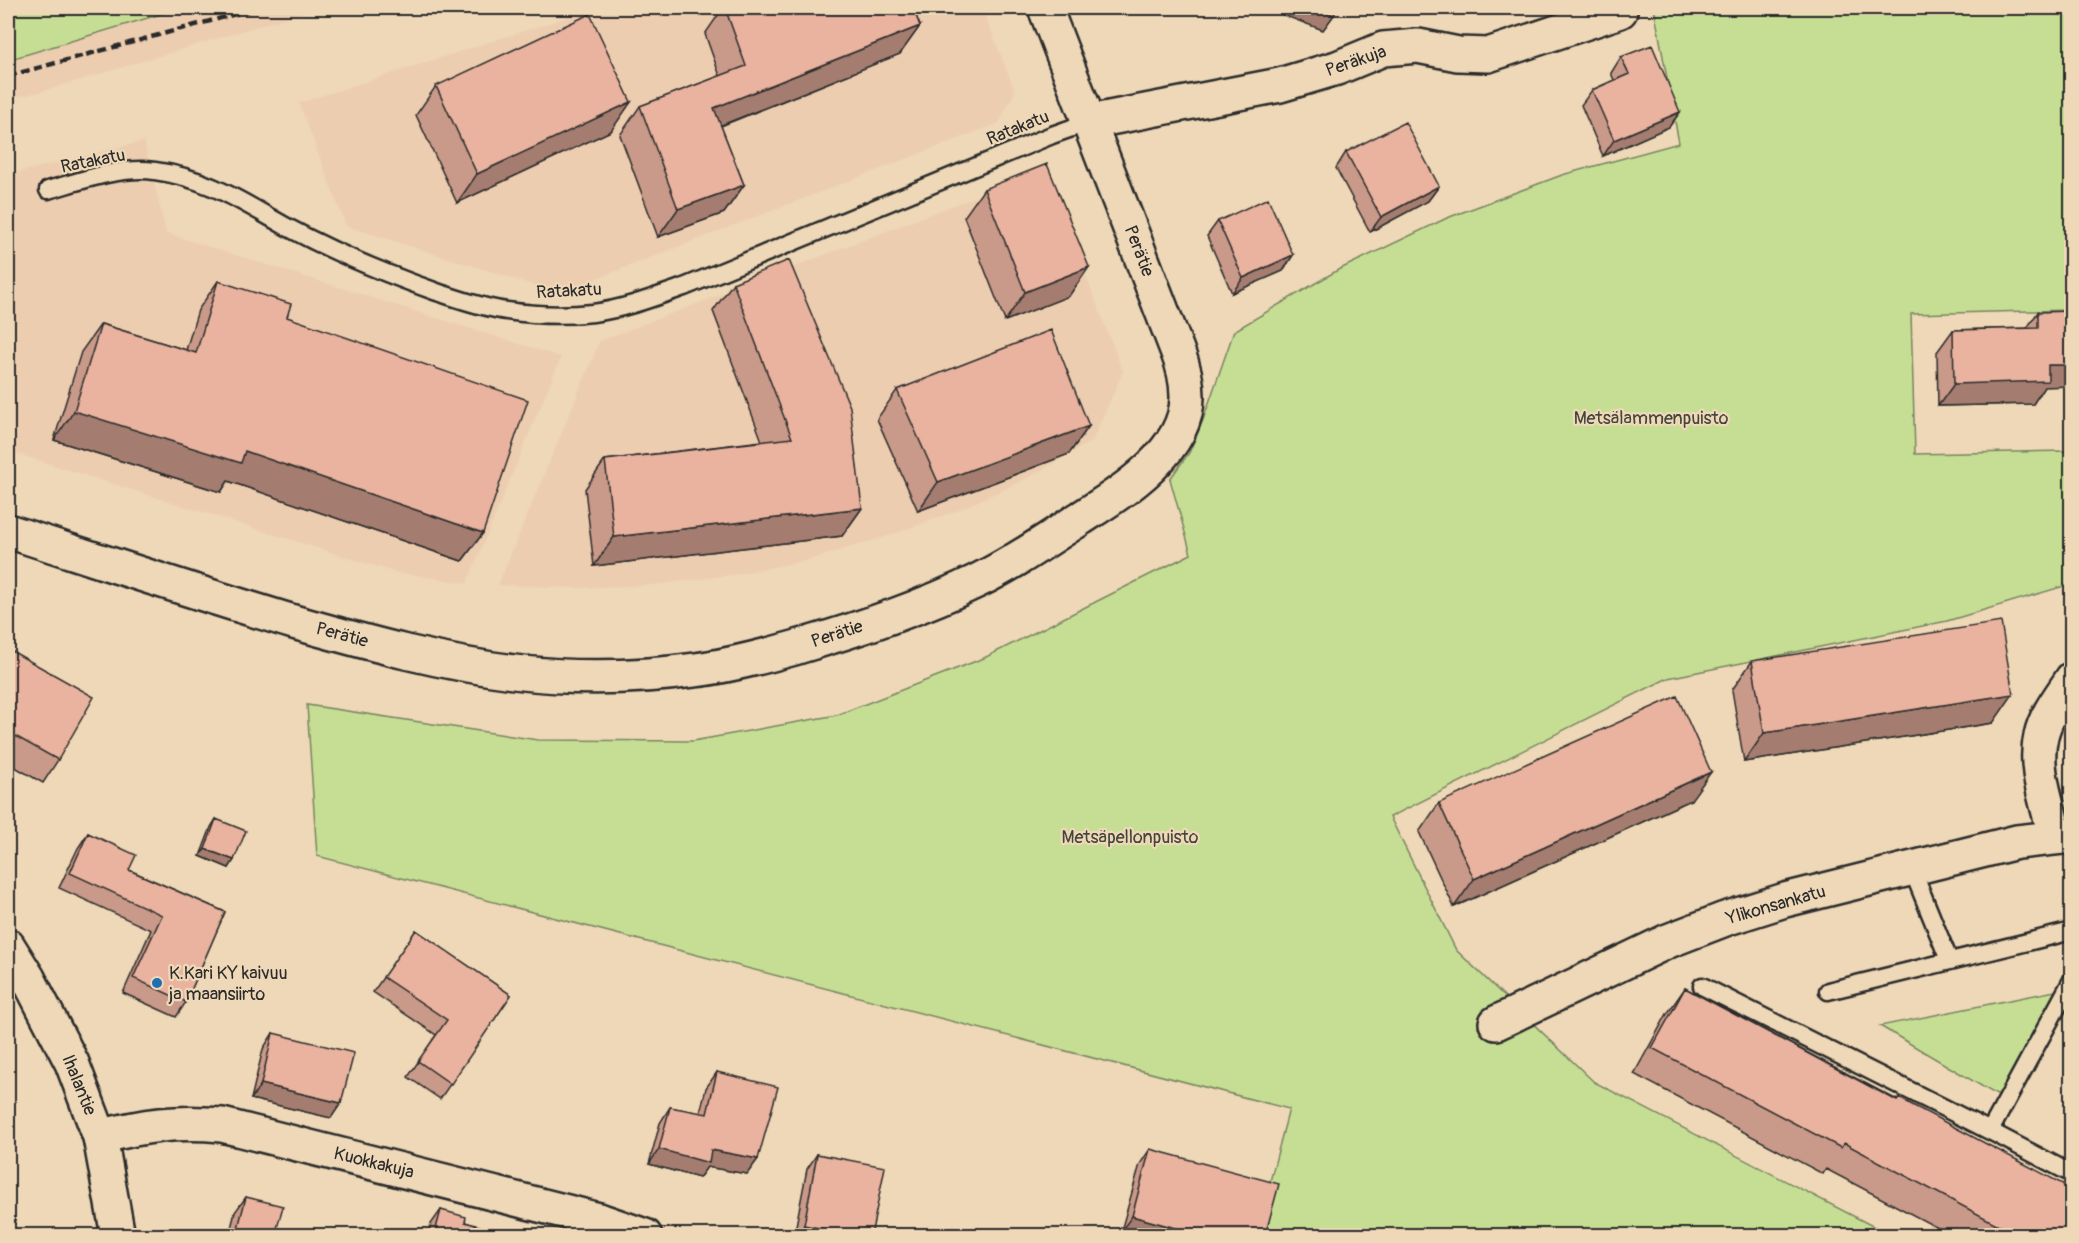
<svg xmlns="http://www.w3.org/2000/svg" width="2079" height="1243" font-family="Pangolin,sans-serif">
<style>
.built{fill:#edcdb0}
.green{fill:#c6de94;stroke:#788460;stroke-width:1.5}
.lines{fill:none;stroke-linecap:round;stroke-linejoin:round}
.service-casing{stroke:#2b2b2b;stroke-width:21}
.minor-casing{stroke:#2b2b2b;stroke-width:38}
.tertiary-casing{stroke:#2b2b2b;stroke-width:38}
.service{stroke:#eed8b7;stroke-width:16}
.minor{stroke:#eed8b7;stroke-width:33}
.tertiary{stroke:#eed8b7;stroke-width:33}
.rail{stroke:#2b2b2b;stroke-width:4.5;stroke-dasharray:9 4.5;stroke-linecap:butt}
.wall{fill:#c99a89;stroke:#2b2b2b;stroke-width:1.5}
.shaded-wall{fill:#a47d6f;stroke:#2b2b2b;stroke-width:1.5}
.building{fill:#eab39f;stroke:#2b2b2b;stroke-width:1.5}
.poi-dot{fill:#1f6fb2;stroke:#eed8b7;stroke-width:2}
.labels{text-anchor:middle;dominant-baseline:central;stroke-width:4.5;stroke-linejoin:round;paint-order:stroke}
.street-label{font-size:18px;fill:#2b2b2b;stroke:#eed8b7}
.park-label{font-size:18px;fill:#42463b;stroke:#eed8b7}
.poi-label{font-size:18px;fill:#2b2b2b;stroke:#eed8b7;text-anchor:start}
</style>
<rect width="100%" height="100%" fill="#eed8b7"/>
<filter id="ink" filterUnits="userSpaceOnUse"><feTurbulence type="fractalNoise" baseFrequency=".0167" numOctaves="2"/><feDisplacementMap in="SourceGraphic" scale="12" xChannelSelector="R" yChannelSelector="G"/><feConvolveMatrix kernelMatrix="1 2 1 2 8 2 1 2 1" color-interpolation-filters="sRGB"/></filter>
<g filter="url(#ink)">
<path class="built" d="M181 8H317L44 91 8 99V60Z
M596 8H982L1015 91 999 123 559 293 346 226 299 103Z
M144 141 166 233 561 357 467 583 394 572 8 451V175Z
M1022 179 1054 194 1123 372 1092 441 1026 479 956 511 885 537 809 560 732 575 653 585 575 588 498 585 600 341Z"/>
<path class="green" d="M8 8H181L8 60Z
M1654 8H2071V310L1911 314 1915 454 2066 451 2072 457 2071 584 1947 621 1668 678 1390 817 1456 950 1594 1082 1890 1235H1256L1289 1109 317 856 307 705 538 740 693 741 837 715 984 658 1191 554 1170 479 1189 453 1203 420 1234 331 1338 270 1447 218 1562 175 1679 143Z
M2060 990 2000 1097 1880 1026Z"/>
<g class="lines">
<g class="service-casing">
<path id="service" d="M48 190C81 181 121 166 155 171 208 178 242 202 287 227 335 253 386 274 437 292 459 299 483 308 507 311 535 315 565 316 593 313 624 309 655 297 684 287L1052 135 1089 122
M1912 869 1949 960
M1702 986 1990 1131 2072 980
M1828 991 2068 932
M1990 1131 2072 1174"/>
</g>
<g class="minor-casing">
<path id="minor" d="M1089 122 1280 85 1337 68 1383 49 1418 46 1458 54 1488 55 1620 11
M8 531C104 562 200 594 297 623 368 643 440 663 514 672 573 679 636 678 695 670 728 666 762 657 794 648 856 630 919 609 977 581 1013 564 1048 539 1081 518 1122 492 1188 451 1187 396 1187 380 1183 365 1177 350L1045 8
M2055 836C2048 804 2033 769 2041 736 2045 716 2061 696 2072 679
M1496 1023 1668 941 1725 919 1785 900 2017 842 2072 836
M100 1137C144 1125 176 1121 222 1125L599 1220 645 1236"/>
</g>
<g class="tertiary-casing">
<path id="tertiary" d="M8 946 28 978 72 1063 100 1137 118 1236"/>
</g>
<use href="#service" class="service"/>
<use href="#minor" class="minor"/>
<use href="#tertiary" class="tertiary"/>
<path class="rail" d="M8 76 258 8"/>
</g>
<path class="wall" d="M723 8H913L920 26 900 54 721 126 744 185 724 213 658 237 620 135 640 106 720 76 705 34Z
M1621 57 1680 112 1669 127 1603 156 1581 105 1592 90 1614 80 1611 73Z
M436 86 611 131 457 203 416 115Z
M1346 152 1439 186 1428 201 1370 232 1336 168Z
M984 189 1089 267 1069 296 1005 321 964 217Z
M1218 221 1293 255 1283 271 1232 293 1207 236Z
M218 281 287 317 483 533 462 561 228 481 221 492 54 440 81 352 101 324 186 350 198 310Z
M733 283 862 508 842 536 594 566 585 489 605 460 762 441 713 311Z
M2038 312 2044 387 2033 404 1938 406 1937 352 1953 330 2027 328Z
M897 390 1089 426 1069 454 918 511 877 419Z
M8 649 58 760 43 783 8 763Z
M1752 661 1993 723 1744 762 1732 690Z
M1691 800 1454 907 1419 832 1439 803Z
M216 819 234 860 229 868 200 856 211 827Z
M88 833 129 870 225 912 186 1002 176 1017 123 993 151 930 59 888 78 848Z
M416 930 511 995 440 1099 408 1077 436 1035 373 992Z
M1685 988 1897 1100 2072 1236H1953L1826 1169 1823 1174 1634 1074 1667 1014Z
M273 1033 341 1103 331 1118 251 1099 263 1049Z
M717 1072 758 1159 747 1174 707 1167 699 1178 649 1164 660 1123 670 1107 700 1113 706 1088Z
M1150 1149 1265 1236H1138L1121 1231 1140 1164Z
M817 1154 871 1236H794L807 1169Z
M246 1197 275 1236H229L235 1212Z
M441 1210 465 1222 511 1236H428L431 1224Z"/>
<path class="shaded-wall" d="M1278 8H1314L1334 15 1323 30 1275 12Z
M920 26 900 54 694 136 714 108Z
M631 102 611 131 457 203 477 174Z
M1680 112 1669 127 1603 156 1614 140Z
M744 185 724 213 658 237 678 209Z
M1439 186 1428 201 1370 232 1381 217Z
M1293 255 1283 271 1232 293 1243 278Z
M1089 267 1069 296 1005 321 1025 292Z
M2048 365H2072V386L2044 387 2033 404 1938 406 1954 384Z
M74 411 245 451 483 533 462 561 228 481 221 492 54 440Z
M1089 426 1069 454 918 511 938 482Z
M862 508 842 536 594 566 614 537Z
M2013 694 1993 723 1744 762 1764 733Z
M1711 772 1691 800 1454 907 1474 879Z
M205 849 234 860 229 868 200 856Z
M261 1084 341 1103 331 1118 251 1099Z
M14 1132 8 1140V1134Z
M659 1149 711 1150 758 1159 747 1174 707 1167 699 1178 649 1164Z
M1132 1216 1176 1228 1170 1236H1138L1121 1231Z
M804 1225 856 1236H797Z"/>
<path class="building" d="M725 8H913L920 26 714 108 744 185 678 209 640 106 746 66Z
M1314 8H1337L1334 15Z
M590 14 631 102 477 174 436 86Z
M1652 45 1680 112 1614 140 1592 90 1629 74 1621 57Z
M1405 122 1439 186 1381 217 1346 152Z
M1047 164 1089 267 1025 292 984 189Z
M1268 198 1293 255 1243 278 1218 221Z
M789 260 850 407 862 508 614 537 605 460 792 438 733 283Z
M218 281 291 304 287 317 528 400 483 533 245 451 241 463 74 411 101 324 196 353Z
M2072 311V365H2048V381L1954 384 1953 330 2038 328V312Z
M1051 330 1089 426 938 482 897 390Z
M2001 622 2013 694 1764 733 1752 661Z
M8 649 94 697 58 760 8 732Z
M1677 696 1711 772 1474 879 1439 803Z
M216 819 246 831 234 860 205 849Z
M88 833 136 855 129 870 225 912 186 1002 133 978 162 915 70 873Z
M416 930 511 995 451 1084 418 1061 447 1020 383 977Z
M1685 988 1897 1101 1899 1098 2072 1189V1236H2019L1844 1143 1841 1148 1652 1048Z
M273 1033 354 1053 341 1103 261 1084Z
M717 1072 778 1087 758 1159 711 1150 709 1163 659 1149 670 1107 707 1114Z
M8 1110 14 1132 8 1134Z
M1150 1149 1279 1184 1265 1236H1174L1176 1228 1132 1216Z
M817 1154 885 1167 871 1236H856L804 1225Z
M246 1197 283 1206 275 1236H236Z
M441 1210 466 1217 465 1222 511 1236H434Z"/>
</g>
<circle class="poi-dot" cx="157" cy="983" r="6"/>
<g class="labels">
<g class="street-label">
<text transform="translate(1356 61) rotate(-19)">Peräkuja</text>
<text transform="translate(1018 128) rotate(-22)">Ratakatu</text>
<text transform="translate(93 161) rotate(-11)">Ratakatu</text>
<text transform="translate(1139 251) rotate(69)">Perätie</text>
<text transform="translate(569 291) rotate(-3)">Ratakatu</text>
<text transform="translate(837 634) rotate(-18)">Perätie</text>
<text transform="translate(342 635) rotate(15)">Perätie</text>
<text transform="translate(1776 905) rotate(-16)">Ylikonsankatu</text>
<text transform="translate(79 1085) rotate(68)">Ihalantie</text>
<text transform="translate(374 1163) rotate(14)">Kuokkakuja</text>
</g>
<g class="park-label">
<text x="1651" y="418">Metsälammenpuisto</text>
<text x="1130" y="837">Metsäpellonpuisto</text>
</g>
<g class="poi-label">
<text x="169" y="973">K.Kari KY kaivuu<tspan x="169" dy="21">ja maansiirto</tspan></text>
</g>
</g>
<rect width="2079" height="1243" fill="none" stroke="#eed8b7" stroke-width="30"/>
<rect x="15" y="15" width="2049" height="1213" fill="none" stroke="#2b2b2b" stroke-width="2" filter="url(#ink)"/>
</svg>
